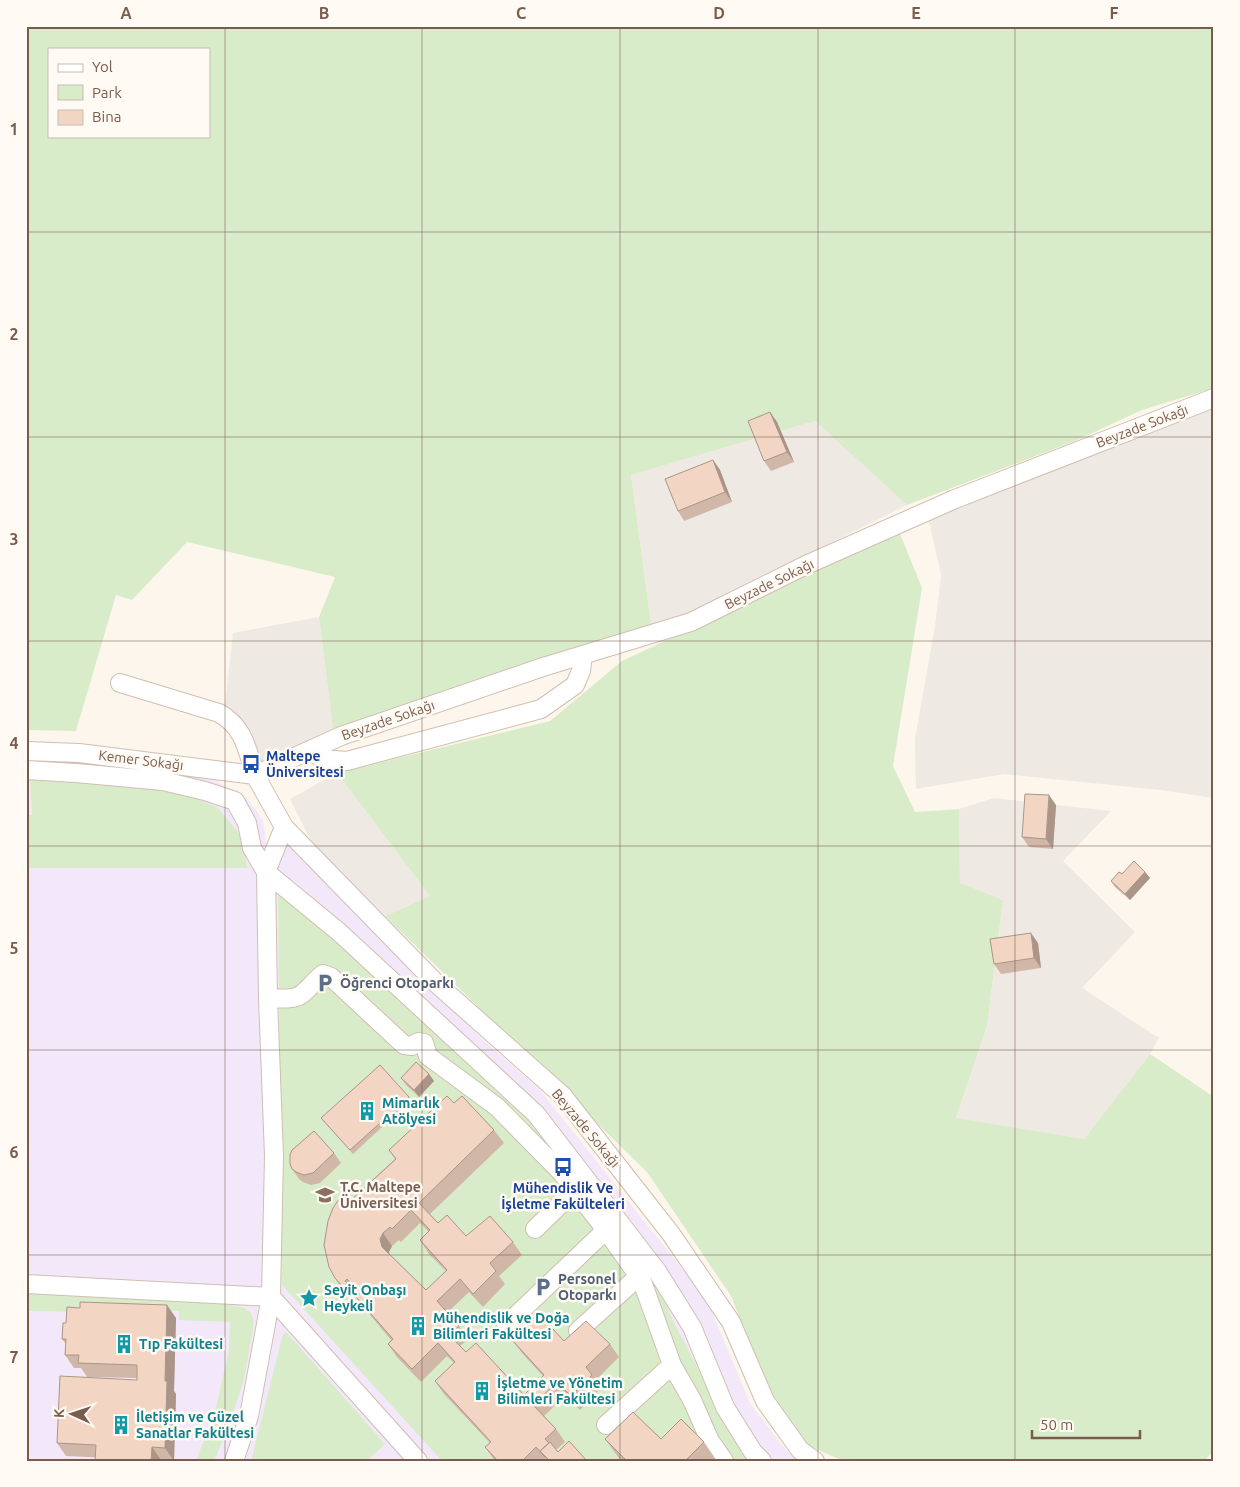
<svg xmlns="http://www.w3.org/2000/svg" width="1240" height="1487" font-family="Ubuntu,sans-serif">
	<rect width="100%" height="100%" fill="#fdf6ec"/>
	<!-- industrial -->
	<path fill="#efe9e4" d="M 1214,403 L 1214,798 L 1160,790 L 1004,774 L 916,789 L 915,739 L 935,626 L 941,575 L 929,521 L 1026,476 Z
		M 815,421 L 907,505 L 652,631 L 631,475 Z
		M 319,617 L 334,736 L 254,772 L 223,723 L 233,633 Z
		M 337,773 L 430,896 L 385,916 L 313,845 L 290,799 Z
		M 994,798 L 1111,811 L 1063,861 L 1135,932 L 1082,988 L 1159,1038 L 1150,1054 L 1084,1139 L 956,1119 L 987,1026 L 1003,900 L 960,884 L 959,809 Z"/>
	<!-- education -->
	<path fill="#f3e8fa" d="M 26,755 L 193,772 L 216,781 L 247,798 L 263,820 L 267,848 L 289,844 L 480,1037 L 540,1090 L 707,1300 L 750,1403 L 783,1446 L 797,1461 L 26,1461 Z"/>
	<!-- green -->
	<path fill="#d8ecc9" fill-rule="evenodd" d="M 26,26 L 1214,26 L 1214,388 L 1142,410 L 1075,441 L 907,505 L 815,421 L 631,475 L 652,631 L 334,736 L 319,617 L 335,577 L 187,542 L 132,600 L 116,595 L 76,731 L 26,730 ZM 49,49 L 209,49 L 209,136 L 49,136 Z
		M 899,531 L 922,588 L 893,766 L 915,812 L 959,809 L 960,883 L 1003,900 L 987,1026 L 956,1118 L 1084,1139 L 1150,1054 L 1214,1097 L 1214,1449 L 1205,1461 L 844,1461 L 809,1446 L 768,1391 L 731,1296 L 647,1172 L 385,916 L 430,896 L 337,773 L 550,721 L 622,661 Z
		M 30,780 L 125,784 L 183,794 L 217,807 L 238,832 L 248,868 L 26,868 L 26,815 L 32,815 Z
		M 283,893 L 298,904 L 547,1134 L 657,1284 L 673,1321 L 711,1393 L 755,1461 L 442,1461 L 282,1285 L 278,897 Z
		M 26,1294 L 144,1297 L 212,1301 L 244,1308 L 250,1312 L 253,1318 L 253,1329 L 244,1380 L 226,1433 L 214,1461 L 196,1461 L 215,1412 L 229,1350 L 230,1322 L 179,1320 L 179,1311 L 85,1308 L 85,1312 L 26,1311 Z
		M 287,1333 L 385,1444 L 367,1461 L 251,1461 L 283,1334 Z"/>
	<g fill="none" stroke-linecap="round" stroke-linejoin="round">
		<!-- minor casing -->
		<g stroke="#d1beb0" stroke-width="20">
			<path id="minor" d="M 311,750 L 322,759 L 347,761 L 541,709 L 575,685 L 581,671 L 583,655
				M 26,751 L 79,753 L 255,775 C 247,749 244,727 219,713 L 120,683
				M 26,770 L 76,773 L 163,781 L 205,791 L 235,801 L 247,823 L 252,848 L 266,872 L 339,932 L 536,1114 L 657,1271 L 692,1327 L 725,1407 L 753,1452 L 762,1461
				M 268,998 C 276,998 287,1000 296,997 C 305,995 314,980 323,974 L 331,977 L 404,1045 L 412,1046 L 418,1042 L 424,1043 L 428,1056 L 497,1107 L 561,1172 L 606,1230 L 642,1281 L 672,1365 L 692,1400 L 710,1441 L 724,1461
				M 535,1229 L 575,1190
				M 26,1284 L 271,1297 L 418,1461
				M 506,1325 L 606,1230
				M 578,1331 L 639,1276
				M 606,1425 L 672,1365
				M 234,1461 L 249,1416 L 271,1297 L 274,1156 L 268,998 L 266,872 L 284,827
				M 815,1461 L 800,1450 L 765,1401 L 731,1322 L 671,1234 L 563,1096 L 437,984 L 284,827 L 255,775 L 341,736 L 543,667 L 691,622 L 806,565 L 955,499 L 1214,398"/>
		</g>
		<!-- minor -->
		<use href="#minor" stroke="#fff" stroke-width="18"/>
	</g>
	<!-- wall -->
	<path fill="#d1b7a8" fill-rule="evenodd" d="M 770,412 L 777,422 L 794,462 L 771,471 L 764,461 Z
		M 713,460 L 720,470 L 732,502 L 684,521 L 678,511 Z
		M 1056,805 L 1053,849 L 1029,847 L 1022,837 Z
		M 1145,872 L 1150,878 L 1130,900 L 1115,887 L 1111,881 L 1122,874 Z
		M 1038,943 L 1041,968 L 1001,974 L 994,964 Z
		M 429,1074 L 434,1081 L 419,1097 L 406,1085 L 401,1078 Z
		M 409,1097 L 411,1100 L 353,1154 L 321,1118 Z
		M 454,1103 L 494,1130 L 504,1143 L 430,1214 L 438,1223 L 466,1236 L 513,1242 L 522,1255 L 499,1276 L 505,1284 L 483,1307 L 469,1292 L 447,1313 L 459,1326 L 469,1339 L 460,1346 L 466,1352 L 524,1395 L 543,1376 L 522,1353 L 512,1340 L 564,1341 L 610,1344 L 619,1357 L 596,1380 L 601,1388 L 580,1410 L 566,1395 L 544,1416 L 556,1429 L 565,1442 L 556,1450 L 558,1452 L 587,1461 L 495,1461 L 485,1447 L 490,1443 L 444,1394 L 435,1381 L 454,1363 L 447,1356 L 421,1382 L 397,1357 L 388,1344 L 391,1340 L 366,1310 L 356,1297 L 359,1295 L 356,1292 L 354,1294 L 356,1297 L 352,1300 L 344,1291 L 335,1278 L 351,1200 L 395,1159 L 389,1150 ZM 420,1223 L 429,1232 L 420,1240 L 429,1254 L 446,1271 L 426,1290 L 389,1254 L 389,1252 L 392,1246 L 399,1240 L 401,1242 Z
		M 334,1153 L 341,1163 L 320,1183 L 311,1185 L 303,1182 L 299,1179 L 292,1169 Z
		M 176,1318 L 174,1391 L 176,1394 L 174,1461 L 66,1456 L 57,1443 L 137,1380 L 137,1378 L 87,1377 L 81,1368 L 74,1368 L 65,1355 L 66,1344 L 62,1339 Z
		M 605,1439 L 661,1439 L 704,1442 L 717,1461 L 621,1461 Z"/>
	<!-- shaded-wall -->
	<path fill="#aa9588" d="M 770,412 L 777,422 L 794,462 L 787,452 Z
		M 713,460 L 720,470 L 732,502 L 725,492 Z
		M 1049,795 L 1056,805 L 1053,849 L 1046,839 Z
		M 1145,872 L 1150,878 L 1130,900 L 1125,894 Z
		M 1031,933 L 1038,943 L 1041,968 L 1034,958 Z
		M 429,1074 L 434,1081 L 419,1097 L 414,1090 Z
		M 383,1233 L 392,1246 L 389,1252 L 391,1260 L 382,1247 L 380,1239 Z
		M 167,1305 L 176,1318 L 174,1391 L 176,1394 L 174,1461 L 165,1448 L 165,1381 Z
		M 152,1447 L 161,1460 L 161,1461 L 151,1461 Z"/>
	<!-- building -->
	<path fill="#f3d5c3" stroke="#aa9588" fill-rule="evenodd" d="M 770,412 L 787,452 L 764,461 L 748,421 Z
		M 713,460 L 725,492 L 678,511 L 665,479 Z
		M 1025,794 L 1049,795 L 1046,839 L 1022,837 Z
		M 1134,861 L 1145,872 L 1125,894 L 1111,881 L 1119,872 L 1122,874 Z
		M 1031,933 L 1034,958 L 994,964 L 990,939 Z
		M 416,1062 L 429,1074 L 414,1090 L 401,1078 Z
		M 380,1065 L 409,1097 L 350,1150 L 321,1118 Z
		M 447,1096 L 454,1103 L 462,1096 L 494,1130 L 419,1203 L 438,1223 L 447,1215 L 466,1236 L 490,1216 L 513,1242 L 490,1263 L 496,1271 L 473,1294 L 460,1279 L 437,1301 L 459,1326 L 449,1335 L 466,1352 L 476,1343 L 524,1395 L 544,1375 L 512,1340 L 538,1313 L 564,1341 L 586,1321 L 610,1344 L 586,1367 L 592,1375 L 571,1396 L 557,1382 L 533,1405 L 556,1429 L 545,1439 L 549,1443 L 540,1451 L 545,1457 L 536,1447 L 522,1461 L 498,1461 L 485,1447 L 491,1442 L 435,1381 L 455,1362 L 438,1343 L 412,1369 L 388,1344 L 393,1339 L 356,1297 L 361,1293 L 347,1279 L 345,1281 L 347,1283 L 343,1287 L 335,1278 L 329,1267 L 324,1245 L 328,1221 L 333,1208 L 337,1202 L 345,1192 L 351,1200 L 396,1159 L 389,1150 ZM 411,1210 L 430,1230 L 420,1240 L 447,1270 L 426,1290 L 382,1247 L 380,1239 L 383,1233 L 390,1227 L 392,1229 Z
		M 314,1131 L 334,1153 L 313,1173 L 304,1175 L 296,1172 L 292,1169 L 290,1164 L 290,1155 L 292,1150 Z
		M 80,1302 L 167,1305 L 165,1381 L 167,1381 L 165,1448 L 152,1447 L 151,1461 L 95,1461 L 96,1445 L 57,1443 L 60,1376 L 137,1380 L 137,1365 L 78,1363 L 79,1355 L 65,1355 L 66,1339 L 62,1339 L 63,1323 L 66,1323 L 67,1307 L 80,1308 Z
		M 633,1412 L 661,1439 L 681,1419 L 704,1442 L 685,1461 L 627,1461 L 605,1439 Z
		M 569,1441 L 587,1461 L 548,1461 L 549,1460 L 540,1451 L 550,1442 L 558,1452 Z"/>
	<!-- grid -->
	<path fill="none" stroke="#7a5c4d" stroke-width="1" stroke-opacity="0.55" d="M 225,26 L 225,1461M 422,26 L 422,1461M 620,26 L 620,1461M 818,26 L 818,1461M 1015,26 L 1015,1461M 26,232 L 1214,232M 26,437 L 1214,437M 26,641 L 1214,641M 26,846 L 1214,846M 26,1050 L 1214,1050M 26,1255 L 1214,1255"/>
	<!-- icons -->
	<defs>
		<g id="bus-bare" transform="scale(1.5)"><path d="M-5-6H5V4H4V6H2V4H-2V6H-4V4H-5ZM-3.5-4V0h7V-4ZM-3.5 1.2v1.5H-2V1.2ZM2 1.2v1.5H3.5V1.2Z" fill="#1a4fb4" stroke="#fffaf3" stroke-width="2.5" paint-order="stroke"/></g>
		<g id="parking-bare" transform="scale(1.5)"><path d="M-3.5-5.5H1a3.5 3.5 0 0 1 0 7H-1V5.5H-3.5ZM-1-3.4V-.6H.8a1.4 1.4 0 0 0 0-2.8Z" fill="#5c6f8a" stroke="#fffaf3" stroke-width="2.5" paint-order="stroke"/></g>
		<g id="building-bare" transform="scale(1.5)"><path d="M-4-6H4V6H1V3H-1V6H-4ZM-2.5-4.3h1.7v1.8h-1.7ZM.8-4.3h1.7v1.8H.8ZM-2.5-1h1.7V.8h-1.7ZM.8-1h1.7V.8H.8Z" fill="#0f9aa8" stroke="#fffaf3" stroke-width="2.5" paint-order="stroke"/></g>
		<g id="university-bare" transform="scale(1.5)"><path d="M0-5L7-2L0 1L-7-2ZM-4 1L0 2.5L4 1V4Q0 6-4 4Z" fill="#8d6e63" stroke="#fffaf3" stroke-width="2.5" paint-order="stroke"/></g>
		<g id="sight-bare" transform="scale(1.5)"><path d="M0-6L1.8-2.2L6-1.7L2.9 1.2L3.7 5.4L0 3.3L-3.7 5.4L-2.9 1.2L-6-1.7L-1.8-2.2Z" fill="#0f9aa8" stroke="#fffaf3" stroke-width="2.5" paint-order="stroke"/></g>
	</defs>
	<g fill-rule="evenodd">
		<use href="#bus-bare" x="251" y="764"/>
		<use href="#parking-bare" x="325" y="983"/>
		<use href="#building-bare" x="367" y="1111"/>
		<use href="#bus-bare" x="563" y="1167"/>
		<use href="#university-bare" x="325" y="1195"/>
		<use href="#parking-bare" x="543" y="1287"/>
		<use href="#sight-bare" x="309" y="1298"/>
		<use href="#building-bare" x="418" y="1326"/>
		<use href="#building-bare" x="124" y="1344"/>
		<use href="#building-bare" x="482" y="1391"/>
		<use href="#building-bare" x="121" y="1425"/>
	</g>
	<g text-anchor="middle" dominant-baseline="central" stroke-width="5" stroke-linejoin="round" paint-order="stroke">
		<!-- street labels -->
		<g font-size="14" fill="#7a5c4d" stroke="#fffaf3">
			<text transform="translate(1142 426) rotate(-21)">Beyzade Sokağı</text>
			<text transform="translate(769 584) rotate(-26)">Beyzade Sokağı</text>
			<text transform="translate(388 720) rotate(-19)">Beyzade Sokağı</text>
			<text transform="translate(141 760) rotate(7)">Kemer Sokağı</text>
			<text transform="translate(586 1128) rotate(50)">Beyzade Sokağı</text>
		</g>
		<!-- transit labels -->
		<g font-size="14" font-weight="bold" fill="#164399" stroke="#fffaf3" text-anchor="start">
			<text x="266" y="756">Maltepe<tspan x="266" dy="16">Üniversitesi</tspan></text>
			<text x="563" y="1188" text-anchor="middle">Mühendislik Ve<tspan x="563" dy="16">İşletme Fakülteleri</tspan></text>
		</g>
		<!-- service labels -->
		<g font-size="14" font-weight="bold" fill="#4e5e75" stroke="#fffaf3" text-anchor="start">
			<text x="340" y="983">Öğrenci Otoparkı</text>
			<text x="558" y="1279">Personel<tspan x="558" dy="16">Otoparkı</tspan></text>
		</g>
		<!-- culture labels -->
		<g font-size="14" font-weight="bold" fill="#0d838f" stroke="#fffaf3" text-anchor="start">
			<text x="382" y="1103">Mimarlık<tspan x="382" dy="16">Atölyesi</tspan></text>
			<text x="324" y="1290">Seyit Onbaşı<tspan x="324" dy="16">Heykeli</tspan></text>
			<text x="433" y="1318">Mühendislik ve Doğa<tspan x="433" dy="16">Bilimleri Fakültesi</tspan></text>
			<text x="139" y="1344">Tıp Fakültesi</text>
			<text x="497" y="1383">İşletme ve Yönetim<tspan x="497" dy="16">Bilimleri Fakültesi</tspan></text>
			<text x="136" y="1417">İletişim ve Güzel<tspan x="136" dy="16">Sanatlar Fakültesi</tspan></text>
		</g>
		<!-- education labels -->
		<g font-size="14" font-weight="bold" fill="#785e54" stroke="#fffaf3" text-anchor="start">
			<text x="340" y="1187">T.C. Maltepe<tspan x="340" dy="16">Üniversitesi</tspan></text>
		</g>
	</g>
	<!-- border -->
	<rect width="1240" height="1487" fill="none" stroke="#fffaf3" stroke-width="55"/>
	<!-- legend -->
	<rect x="48" y="48" width="162" height="90" fill="#fffaf3" stroke="#cabbb1"/>
	<rect x="58" y="64" width="25" height="8" fill="#ffffff" stroke="#cabbb1"/>
	<text x="92" y="72" font-size="15" fill="#7a5c4d">Yol</text>
	<rect x="58" y="85" width="25" height="15" fill="#d8ecc9" stroke="#cabbb1"/>
	<text x="92" y="98" font-size="15" fill="#7a5c4d">Park</text>
	<rect x="58" y="110" width="25" height="15" fill="#f3d5c3" stroke="#cabbb1"/>
	<text x="92" y="122" font-size="15" fill="#7a5c4d">Bina</text>
	<!-- north arrow -->
	<g transform="translate(72 1414) rotate(273)" stroke="#fffaf3" stroke-width="4" paint-order="stroke">
	<path d="M0-4L9 19L0 12L-9 19Z" fill="#7a5c4d"/>
	<text y="-8" font-size="14" font-weight="bold" text-anchor="middle" fill="#7a5c4d">K</text>
	</g>
	<!-- scale -->
	<path d="M1032 1430v8h108v-8" fill="none" stroke="#7a5c4d" stroke-width="2.5"/>
	<text x="1040" y="1430" font-size="15" fill="#7a5c4d" stroke="#fffaf3" stroke-width="4" paint-order="stroke">50 m</text>
	<rect x="28" y="28" width="1184" height="1432" fill="none" stroke="#7a5c4d" stroke-width="2"/>
	<g font-size="16" text-anchor="middle" font-weight="bold" fill="#7a5c4d">
		<text x="126" y="19">A</text>
		<text x="324" y="19">B</text>
		<text x="521" y="19">C</text>
		<text x="719" y="19">D</text>
		<text x="916" y="19">E</text>
		<text x="1114" y="19">F</text>
		<text x="14" y="135">1</text>
		<text x="14" y="340">2</text>
		<text x="14" y="545">3</text>
		<text x="14" y="749">4</text>
		<text x="14" y="954">5</text>
		<text x="14" y="1158">6</text>
		<text x="14" y="1363">7</text>
	</g>
</svg>
